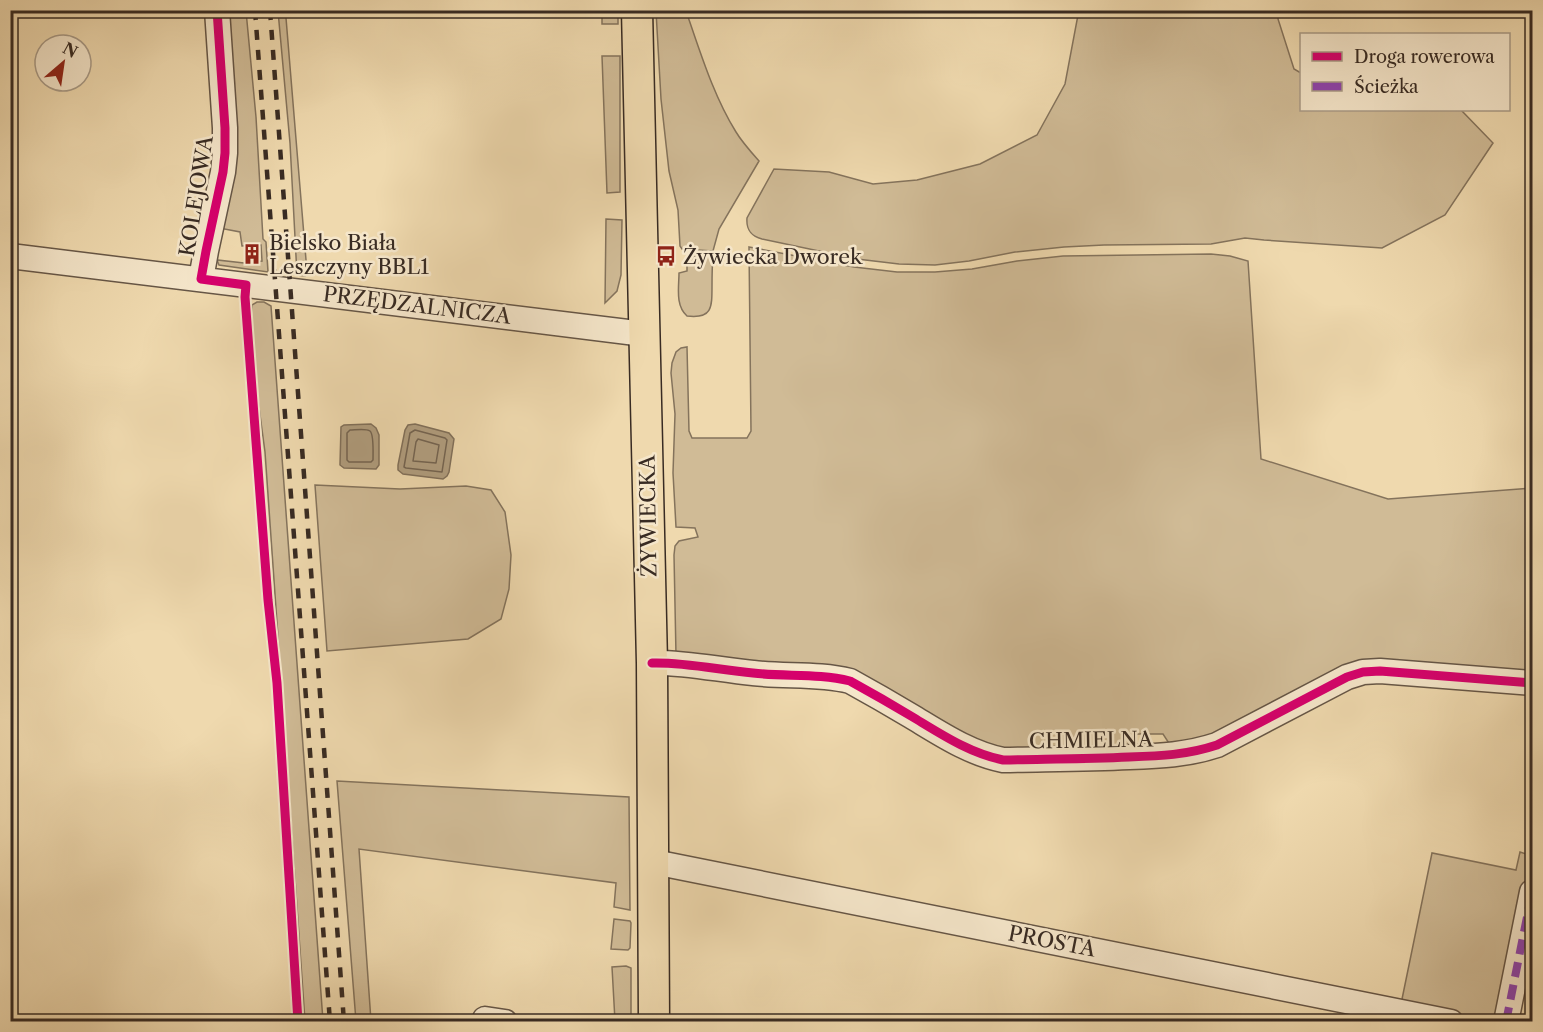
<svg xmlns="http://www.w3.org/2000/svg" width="1543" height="1032" font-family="'Libre Caslon Text',serif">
	<rect width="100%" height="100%" fill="#efd9ae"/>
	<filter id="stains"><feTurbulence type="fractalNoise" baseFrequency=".00333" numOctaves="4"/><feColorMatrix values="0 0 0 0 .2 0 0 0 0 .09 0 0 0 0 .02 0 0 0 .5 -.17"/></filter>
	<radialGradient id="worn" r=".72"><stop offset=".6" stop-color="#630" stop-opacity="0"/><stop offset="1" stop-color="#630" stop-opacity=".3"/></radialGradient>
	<!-- green -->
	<path fill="#d0bb96" stroke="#84735c" stroke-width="1.5" d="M 223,11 L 246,11 L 256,117 L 263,239 L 266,242 L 268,272 L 219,265 L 217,260 L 244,263 L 262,261 L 261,245 L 242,246 L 240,232 L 219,228 Z
		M 278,11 L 287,11 L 286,18 L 307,272 L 305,276 L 297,275 L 290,143 Z
		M 602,11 L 618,11 L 618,24 L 602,24 Z
		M 656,11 L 686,11 C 700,51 713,95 736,132 C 742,142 751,152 759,161 L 719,229 L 713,251 L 682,249 L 680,246 L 678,210 L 669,171 L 661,99 Z
		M 1077,11 L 1279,11 L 1278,19 L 1294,69 L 1301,73 L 1302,110 L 1461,110 L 1493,143 L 1445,215 L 1382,248 L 1264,240 L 1245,238 L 1211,244 L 1104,245 L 1064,247 L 1015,252 L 969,261 L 935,265 L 899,264 L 857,259 L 762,239 C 751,236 746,230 747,218 L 774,169 L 829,172 L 873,184 L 917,180 L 980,164 L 1037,135 L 1065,84 L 1078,15 Z
		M 602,56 L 620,56 L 620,192 L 607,193 Z
		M 606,219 L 622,220 L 621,275 L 617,291 L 605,303 Z
		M 749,247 L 854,267 L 897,272 L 935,272 L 972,269 L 1017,261 L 1063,256 L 1211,254 L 1230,256 L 1248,261 L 1261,459 L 1388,499 L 1532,488 L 1532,677 L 1379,667 L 1215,742 L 1174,751 L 1163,734 L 1137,734 L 1125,753 L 1005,755 L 867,686 L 676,655 L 674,555 L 675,546 L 679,541 L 698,537 L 695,528 L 676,527 L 673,473 L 675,414 L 671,373 L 672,363 L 676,352 L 681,348 L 687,347 L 689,431 L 692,438 L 747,438 L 751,431 Z
		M 687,256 L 713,257 C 712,267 712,277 712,286 C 712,308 712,319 687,316 C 675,305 679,287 679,273 L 687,271 Z
		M 257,302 L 264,302 L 271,306 L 323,1021 L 305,1021 L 265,452 L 256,385 L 251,316 L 252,305 Z
		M 315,485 L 400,489 L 466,486 L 491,490 L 505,512 L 511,555 L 509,589 L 501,619 L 468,639 L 327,651 Z
		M 337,781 L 629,797 L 630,910 L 614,907 L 616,883 L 359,849 L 371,1021 L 356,1021 Z
		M 1520,852 L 1529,855 L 1532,861 L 1502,1007 L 1494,1020 L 1483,1021 L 1401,1004 L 1432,853 L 1516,870 Z
		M 614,919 L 630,921 L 631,923 L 630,948 L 628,950 L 611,949 Z
		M 626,966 L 631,968 L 631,1021 L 615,1021 L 612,967 Z"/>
	<!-- water -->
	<path fill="#b19e7f" stroke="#81705a" stroke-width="1.5" d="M 371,424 L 376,428 L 379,435 L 379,465 L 376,469 L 344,468 L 340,465 L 341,427 L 344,425 Z
		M 415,424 L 449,433 L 454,439 L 449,472 L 447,476 L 443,479 L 403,474 L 398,470 L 398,465 L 405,430 L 408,425 Z"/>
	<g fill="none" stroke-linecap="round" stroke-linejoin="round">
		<!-- shore -->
		<path stroke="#746451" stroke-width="1.5" d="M 350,430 C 355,430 366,428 370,431 C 374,434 373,454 373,460 L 371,462 L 349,462 L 347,460 L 347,433 Z
			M 415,430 L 445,438 L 447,440 L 442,472 L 406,468 L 404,467 L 410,433 Z
			M 418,439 L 439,445 L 436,463 L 413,461 L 416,442 Z"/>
		<!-- minor casing -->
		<g stroke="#665646" stroke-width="27">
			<path id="minor" d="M 10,256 L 644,334
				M 201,279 L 206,251 L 223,172 L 225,153 L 225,128 L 217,10
				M 652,663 C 686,662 719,670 753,673 C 785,677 818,673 850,681 C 870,692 891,704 911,716 C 941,734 969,753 1003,760 C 1045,759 1087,759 1129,757 C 1160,756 1187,755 1217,745 L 1347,677 L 1363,672 L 1380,671 L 1532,683
				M 654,862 L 1451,1022
				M 485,1019 L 505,1022
				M 1506,1022 L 1532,892"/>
		</g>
		<!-- major casing -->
		<g stroke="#382b23" stroke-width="33">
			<path id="major" d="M 637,10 L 652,663 L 654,1022"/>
		</g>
		<!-- minor -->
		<use href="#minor" stroke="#f5e6ca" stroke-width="24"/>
		<!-- major -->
		<use href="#major" stroke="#efd9ae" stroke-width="30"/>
		<!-- rail -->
		<path stroke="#382b23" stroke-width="4.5" stroke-dasharray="10 10" stroke-linecap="butt" d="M 255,10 L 330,1022
			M 270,10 L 344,1022"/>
		<!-- quiet -->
		<path stroke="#8e44ad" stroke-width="8" stroke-dasharray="15 8" stroke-linecap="butt" d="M 1506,1022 L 1532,892"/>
		<!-- cycleway casing -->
		<g stroke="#f5e6ca" stroke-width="13">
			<path id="cycleway" d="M 217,10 L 225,128 L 225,153 L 223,172 L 206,251 L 201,279 L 246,285 L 245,297 L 268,600 L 277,683 L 298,1022
				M 652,663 C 686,662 719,670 753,673 C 785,677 818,673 850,681 C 870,692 891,704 911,716 C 941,734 969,753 1003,760 C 1045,759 1087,759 1129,757 C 1160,756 1187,755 1217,745 L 1347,677 L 1363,672 L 1380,671 L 1532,683"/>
		</g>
		<!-- cycleway -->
		<use href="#cycleway" stroke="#d6006c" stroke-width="9"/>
	</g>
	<!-- icons -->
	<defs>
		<g id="building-bare" transform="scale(1.62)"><path d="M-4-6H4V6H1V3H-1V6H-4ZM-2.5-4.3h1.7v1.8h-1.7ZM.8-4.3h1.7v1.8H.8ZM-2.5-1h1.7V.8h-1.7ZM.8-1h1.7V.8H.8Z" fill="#8f2418" stroke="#f5e6ca" stroke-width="2.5" paint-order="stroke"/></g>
		<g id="bus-bare" transform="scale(1.62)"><path d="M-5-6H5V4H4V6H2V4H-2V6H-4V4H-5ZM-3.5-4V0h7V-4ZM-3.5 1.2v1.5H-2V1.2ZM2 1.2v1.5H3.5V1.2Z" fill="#8f2418" stroke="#f5e6ca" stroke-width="2.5" paint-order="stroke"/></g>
	</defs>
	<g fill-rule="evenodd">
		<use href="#building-bare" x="252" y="254"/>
		<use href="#bus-bare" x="666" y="256"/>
	</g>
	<g text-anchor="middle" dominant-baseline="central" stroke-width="5" stroke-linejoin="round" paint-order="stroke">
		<!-- street labels -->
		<g font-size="21" fill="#382b23" stroke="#f5e6ca">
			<text transform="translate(196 196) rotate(-81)">KOLEJOWA</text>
			<text transform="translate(417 305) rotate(7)">PRZĘDZALNICZA</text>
			<text transform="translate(648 516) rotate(-91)">ŻYWIECKA</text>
			<text transform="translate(1091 740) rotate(-1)">CHMIELNA</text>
			<text transform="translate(1052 941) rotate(11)">PROSTA</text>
		</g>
		<!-- poi labels -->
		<g font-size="21" fill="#382b23" stroke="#f5e6ca" text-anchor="start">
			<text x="269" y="242">Bielsko Biała<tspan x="269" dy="24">Leszczyny BBL1</tspan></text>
			<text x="683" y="256">Żywiecka Dworek</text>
		</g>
	</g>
	<!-- margin -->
	<rect width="1543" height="1032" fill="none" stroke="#efd9ae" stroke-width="36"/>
	<rect x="12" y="12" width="1519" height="1008" fill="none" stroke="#382b23" stroke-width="3"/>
	<rect x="18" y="18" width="1507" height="996" fill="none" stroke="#382b23" stroke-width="1.5"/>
	<!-- legend -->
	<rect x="1300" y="33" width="210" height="78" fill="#f5e6ca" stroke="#a99b87" stroke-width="1.5"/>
	<rect x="1312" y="52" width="30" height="9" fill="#d6006c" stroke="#a99b87" stroke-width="1.5"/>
	<text x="1354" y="63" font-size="18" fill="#382b23">Droga rowerowa</text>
	<rect x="1312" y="82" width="30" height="9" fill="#8e44ad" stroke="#a99b87" stroke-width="1.5"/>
	<text x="1354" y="93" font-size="18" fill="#382b23">Ścieżka</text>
	<!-- north arrow -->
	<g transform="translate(63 63) rotate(29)"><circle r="28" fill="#f5e6ca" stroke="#a99b87" stroke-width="1.5"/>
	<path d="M0-4.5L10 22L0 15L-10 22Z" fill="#8f2418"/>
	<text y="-9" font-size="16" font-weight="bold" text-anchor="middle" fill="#382b23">N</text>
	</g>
	<rect width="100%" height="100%" filter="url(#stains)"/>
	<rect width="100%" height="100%" fill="url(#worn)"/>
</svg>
